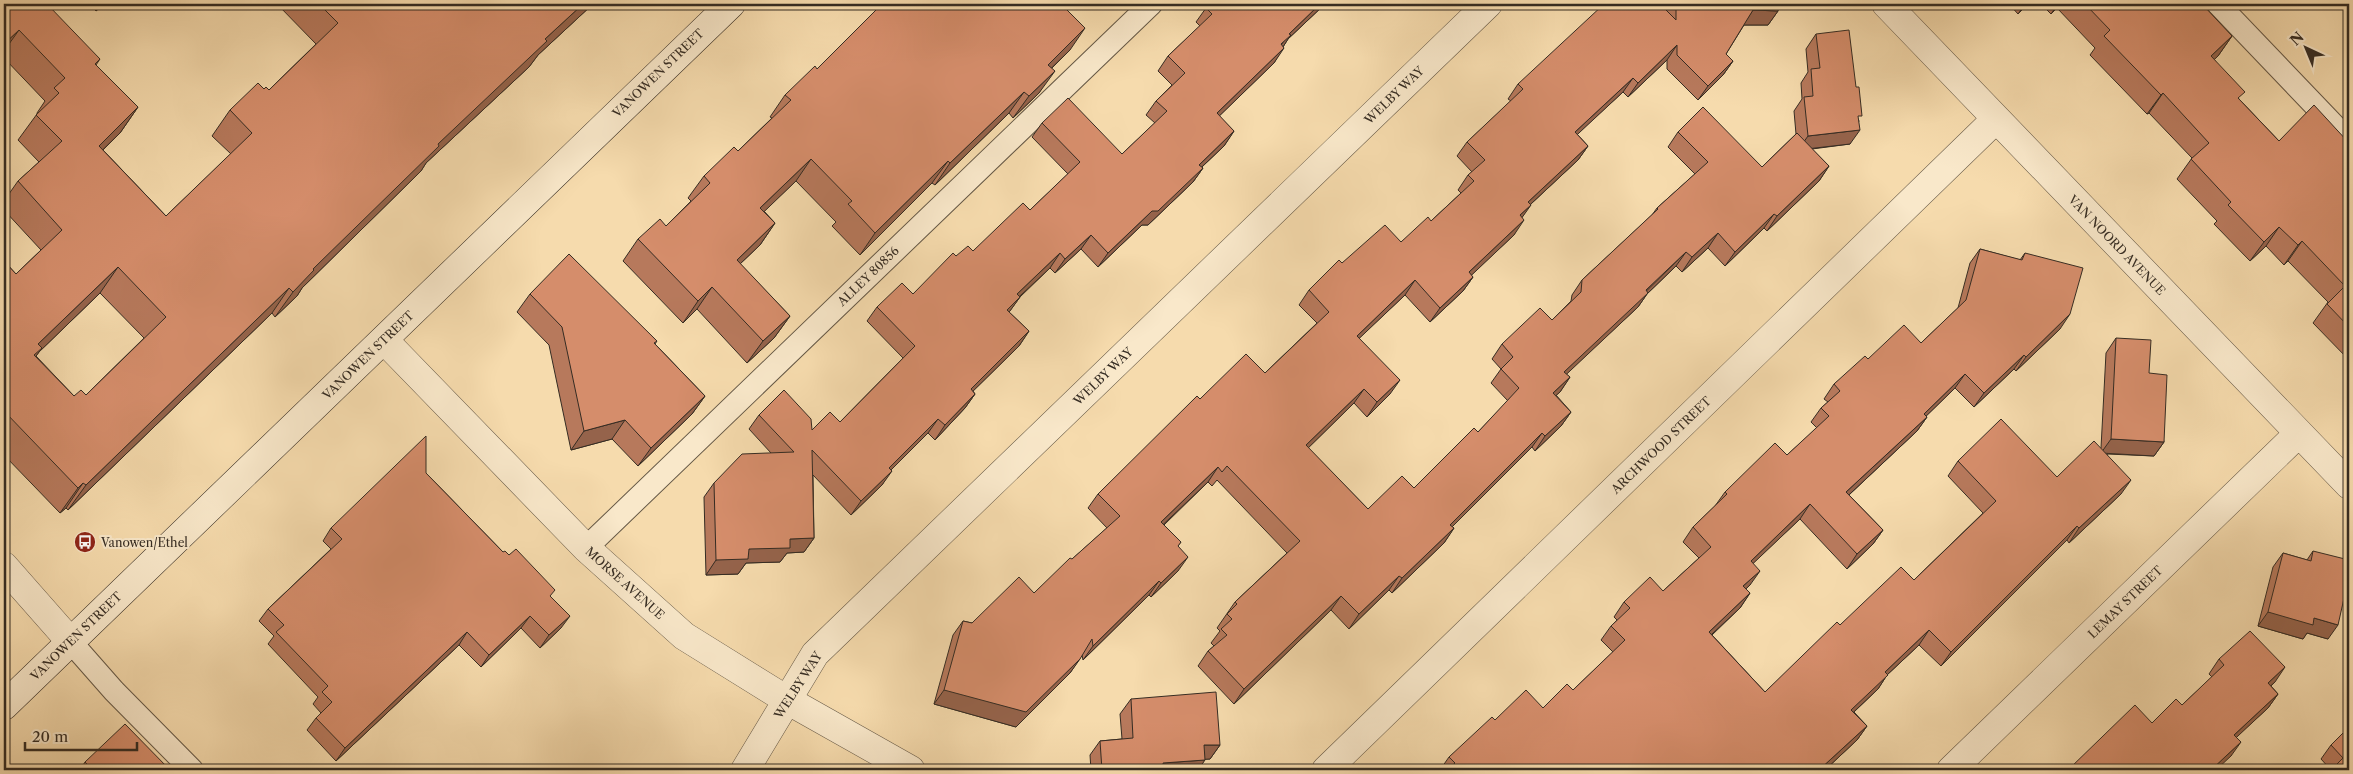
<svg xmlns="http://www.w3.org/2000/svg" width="2353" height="774" font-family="'Libre Caslon Text',serif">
	<rect width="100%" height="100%" fill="#f6dbad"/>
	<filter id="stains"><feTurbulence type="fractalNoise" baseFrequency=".004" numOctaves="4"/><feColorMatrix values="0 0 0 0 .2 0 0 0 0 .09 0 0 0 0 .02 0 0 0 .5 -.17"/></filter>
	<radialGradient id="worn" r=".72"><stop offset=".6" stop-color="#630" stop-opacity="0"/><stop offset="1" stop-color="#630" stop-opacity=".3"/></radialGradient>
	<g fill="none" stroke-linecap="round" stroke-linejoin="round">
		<!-- service casing -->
		<g stroke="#655846" stroke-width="24">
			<path id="service" d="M 2218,4 L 2349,141
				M 586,548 L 1151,4
				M 70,641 L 114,691 L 192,770"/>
		</g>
		<!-- minor casing -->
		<g stroke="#655846" stroke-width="29">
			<path id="minor" d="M 1886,4 L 2349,485
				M 745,770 L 815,654 L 1488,4
				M 1326,770 L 1996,119
				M 1951,770 L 2299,433"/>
		</g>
		<!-- tertiary casing -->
		<g stroke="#655846" stroke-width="29">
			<path id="tertiary" d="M 384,340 L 586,548 L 684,636 L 787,700 L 911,770
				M 4,566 L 70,641"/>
		</g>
		<!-- secondary casing -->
		<g stroke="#352c23" stroke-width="29">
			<path id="secondary" d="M 4,706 L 731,4"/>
		</g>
		<!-- service -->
		<use href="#service" stroke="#f9e8ca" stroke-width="22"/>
		<!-- minor -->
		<use href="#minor" stroke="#f9e8ca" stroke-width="28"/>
		<!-- tertiary -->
		<use href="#tertiary" stroke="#f9e8ca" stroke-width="28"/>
		<!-- secondary -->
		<use href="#secondary" stroke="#f9e8ca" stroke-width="28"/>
	</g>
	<!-- wall -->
	<path fill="#b7795c" stroke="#352c23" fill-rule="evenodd" d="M 4,4 L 100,59 L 96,65 L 138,107 L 120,133 L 103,150 L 166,216 L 231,154 L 212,136 L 230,110 L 264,89 L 269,90 L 316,44 L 277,4 L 593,4 L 538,55 L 529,67 L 426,163 L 421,171 L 302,288 L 297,296 L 275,317 L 272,313 L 68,510 L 66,508 L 60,513 L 4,455 L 4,261 L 16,274 L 41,250 L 4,210 L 4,201 L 18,181 L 39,162 L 18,140 L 37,114 L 37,113 L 45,101 L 4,58 ZM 100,293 L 144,338 L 86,395 L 74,396 L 36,356 L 39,352 Z
		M 89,4 L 104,4 L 96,11 Z
		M 1210,4 L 1325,4 L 1288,39 L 1283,47 L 1274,63 L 1219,116 L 1234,131 L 1224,146 L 1202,167 L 1203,168 L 1193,182 L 1148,225 L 1142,225 L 1098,267 L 1081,249 L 1055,273 L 1050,268 L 1020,297 L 1009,312 L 1029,331 L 1019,346 L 973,391 L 975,394 L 965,408 L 935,440 L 928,433 L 891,470 L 882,485 L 851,515 L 813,475 L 814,538 L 804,552 L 787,553 L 780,562 L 746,563 L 738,574 L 706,575 L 704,497 L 714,483 L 771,453 L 749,429 L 759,415 L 812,430 L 840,422 L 903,358 L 867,321 L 877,307 L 913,294 L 956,256 L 973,251 L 1030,210 L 1068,174 L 1032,137 L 1042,123 L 1122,154 L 1155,123 L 1146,115 L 1156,101 L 1172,85 L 1158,71 L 1168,56 L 1200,26 L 1196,22 L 1206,8 Z
		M 1665,4 L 1778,4 L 1778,11 L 1768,25 L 1744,25 L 1726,54 L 1733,61 L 1723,75 L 1698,100 L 1667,69 L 1667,60 L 1628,97 L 1623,92 L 1577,134 L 1588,146 L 1578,160 L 1531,204 L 1522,217 L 1514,235 L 1471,275 L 1473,277 L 1463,291 L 1430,322 L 1405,295 L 1359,338 L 1390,394 L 1367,417 L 1354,403 L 1308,448 L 1368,509 L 1414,488 L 1478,432 L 1508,401 L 1491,383 L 1501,369 L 1492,359 L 1502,344 L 1552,320 L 1571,301 L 1572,295 L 1582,280 L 1652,215 L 1657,208 L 1695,174 L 1668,147 L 1678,132 L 1762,167 L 1796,134 L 1794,111 L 1802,99 L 1801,83 L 1808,72 L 1806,49 L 1816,34 L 1859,121 L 1850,144 L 1812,149 L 1829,166 L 1819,181 L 1767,231 L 1764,228 L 1725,266 L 1708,248 L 1682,272 L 1676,266 L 1647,294 L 1638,307 L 1566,374 L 1570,377 L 1560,392 L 1556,395 L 1571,412 L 1561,426 L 1535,451 L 1532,447 L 1452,527 L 1454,528 L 1444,543 L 1392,593 L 1389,590 L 1349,629 L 1331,610 L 1234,704 L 1198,666 L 1208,651 L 1214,646 L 1211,643 L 1220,631 L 1217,628 L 1235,602 L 1287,553 L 1217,480 L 1212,486 L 1208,482 L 1164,525 L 1181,542 L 1178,546 L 1178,571 L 1151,597 L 1149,595 L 1083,660 L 1082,655 L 1070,673 L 1016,727 L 934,704 L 953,635 L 963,621 L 972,623 L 1034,593 L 1107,528 L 1088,508 L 1098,494 L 1200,399 L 1265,373 L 1317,323 L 1299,305 L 1309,290 L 1342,263 L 1401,242 L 1431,221 L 1461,193 L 1458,190 L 1468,175 L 1472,172 L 1457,156 L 1467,142 L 1511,101 L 1508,99 L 1518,84 L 1665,9 Z
		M 2009,4 L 2028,4 L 2018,14 Z
		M 2041,4 L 2175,4 L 2177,6 L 2232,36 L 2218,56 L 2214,59 L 2239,99 L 2279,141 L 2349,143 L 2349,360 L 2313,323 L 2328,302 L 2288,261 L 2284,265 L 2266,246 L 2250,261 L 2214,224 L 2217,221 L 2177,179 L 2192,158 L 2149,113 L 2147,114 L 2090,55 L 2095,48 L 2057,8 L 2051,14 Z
		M 894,9 L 1070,50 L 1052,68 L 1039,93 L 1013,118 L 1009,113 L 935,185 L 932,183 L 860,255 L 832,226 L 836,222 L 796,181 L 764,211 L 775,223 L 760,245 L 740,264 L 790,316 L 774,338 L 747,363 L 697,309 L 683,323 L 623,261 L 638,239 L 666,226 L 691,201 L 688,198 L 704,176 L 738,151 L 772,118 L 770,117 L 785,95 L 817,69 Z
		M 1980,249 L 2020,260 L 2025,253 L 2060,329 L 2016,371 L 2014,369 L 1974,407 L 1955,388 L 1926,416 L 1927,417 L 1917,431 L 1849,495 L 1883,530 L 1873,544 L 1847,569 L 1800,519 L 1753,563 L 1750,585 L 1746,589 L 1750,593 L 1740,608 L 1712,635 L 1765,692 L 1840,625 L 1914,580 L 1983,513 L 1948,476 L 1958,461 L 2057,477 L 2101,448 L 2106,353 L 2116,338 L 2149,373 L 2164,442 L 2154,456 L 2107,454 L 2121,494 L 2069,543 L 2067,540 L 1941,666 L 1919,645 L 1887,675 L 1878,689 L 1854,712 L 1867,726 L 1857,740 L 1825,770 L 1440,770 L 1449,757 L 1495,720 L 1543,708 L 1573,690 L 1613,652 L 1601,640 L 1611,626 L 1617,620 L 1614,617 L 1624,602 L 1663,591 L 1699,558 L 1683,542 L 1693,527 L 1715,506 L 1725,492 L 1787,455 L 1817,428 L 1811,422 L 1821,408 L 1828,402 L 1824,399 L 1834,384 L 1868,359 L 1921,343 L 1958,308 L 1970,263 Z
		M 530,294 L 657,341 L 655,344 L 705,396 L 692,414 L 638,466 L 612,439 L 571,450 L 549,345 L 517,312 Z
		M 426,473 L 503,552 L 551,597 L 561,628 L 540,648 L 521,628 L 481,667 L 459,645 L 336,761 L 307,730 L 316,718 L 321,713 L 313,704 L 318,697 L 268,644 L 274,636 L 259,621 L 268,609 L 331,549 L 323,541 L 331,528 Z
		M 2313,551 L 2328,639 L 2307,633 L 2303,639 L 2258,626 L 2273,567 L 2283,553 L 2307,560 Z
		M 2219,659 L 2275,682 L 2271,686 L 2278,694 L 2268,708 L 2236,737 L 2231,756 L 2152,723 L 2182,705 L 2212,677 L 2209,674 Z
		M 1131,699 L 1220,745 L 1210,759 L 1205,759 L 1198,770 L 1091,770 L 1090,755 L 1100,741 L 1122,739 L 1120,714 Z
		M 2349,727 L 2349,770 L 2331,770 L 2321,759 L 2331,745 Z
		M 85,762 L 170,770 L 80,770 Z"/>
	<!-- shaded-wall -->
	<path fill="#95634b" stroke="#352c23" d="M 102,4 L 104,4 L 96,11 Z
		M 583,4 L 593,4 L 538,55 L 529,67 L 426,163 L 421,171 L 302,288 L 297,296 L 275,317 L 293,292 L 313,269 L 438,144 L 545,39 Z
		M 1320,4 L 1325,4 L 1288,39 L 1281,50 L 1271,59 L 1289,34 Z
		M 2025,4 L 2028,4 L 2018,14 Z
		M 2058,4 L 2060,4 L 2057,8 L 2051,14 Z
		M 1753,10 L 1778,11 L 1768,25 L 1743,25 Z
		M 1085,28 L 1070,50 L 1033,86 L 1048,65 Z
		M 19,30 L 4,51 L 4,44 Z
		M 2232,36 L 2218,56 L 2198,75 L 2211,56 Z
		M 1677,45 L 1667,60 L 1628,97 L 1638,83 Z
		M 1284,48 L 1274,63 L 1207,128 L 1217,113 Z
		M 1733,61 L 1723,75 L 1698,100 L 1708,86 Z
		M 1055,71 L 1039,93 L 1013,118 L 1029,96 Z
		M 1633,78 L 1623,92 L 1565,146 L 1575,132 Z
		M 1024,92 L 1009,113 L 935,185 L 950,163 Z
		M 2163,93 L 2149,113 L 2147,114 L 2161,95 Z
		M 138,107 L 120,133 L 81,171 L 99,146 Z
		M 1860,130 L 1850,144 L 1798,150 L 1808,136 Z
		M 1234,131 L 1224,146 L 1189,179 L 1199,165 Z
		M 1588,146 L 1578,160 L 1518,216 L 1528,202 Z
		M 811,159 L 796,181 L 745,230 L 760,208 Z
		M 948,161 L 932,183 L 860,255 L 875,233 Z
		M 1829,166 L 1819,181 L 1767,231 L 1777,216 Z
		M 1203,168 L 1193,182 L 1148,225 L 1142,225 L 1098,267 L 1108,253 L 1152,211 Z
		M 1531,205 L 1521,219 L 1520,215 Z
		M 1774,214 L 1764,228 L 1725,266 L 1735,252 Z
		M 1524,220 L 1514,235 L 1459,287 L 1469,272 Z
		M 775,223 L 760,245 L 721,282 L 737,260 Z
		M 2279,227 L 2266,246 L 2250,261 L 2264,242 Z
		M 1718,233 L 1708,248 L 1682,272 L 1692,257 Z
		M 1091,235 L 1081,249 L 1055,273 L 1065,259 Z
		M 2302,241 L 2288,261 L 2284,265 L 2298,245 Z
		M 1686,252 L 1676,266 L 1647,294 L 1638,307 L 1554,386 L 1564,372 Z
		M 1060,253 L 1050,268 L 1007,308 L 1017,294 Z
		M 118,267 L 100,293 L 39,352 L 24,373 L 38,344 Z
		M 1473,277 L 1463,291 L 1430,322 L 1440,308 Z
		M 1415,280 L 1405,295 L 1347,350 L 1357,336 Z
		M 712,287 L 697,309 L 683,323 L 698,301 Z
		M 289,288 L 272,313 L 68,510 L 86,485 Z
		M 1020,297 L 1010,311 L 997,324 L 1007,310 Z
		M 2070,314 L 2060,329 L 2016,371 L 2026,357 Z
		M 790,316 L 774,338 L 747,363 L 763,341 Z
		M 1029,331 L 1019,346 L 961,403 L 971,389 Z
		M 2024,355 L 2014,369 L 1974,407 L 1984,393 Z
		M 1965,374 L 1955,388 L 1914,428 L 1924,414 Z
		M 1570,377 L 1560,392 L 1543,407 L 1553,393 Z
		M 1400,380 L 1390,394 L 1367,417 L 1377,402 Z
		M 1364,389 L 1354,403 L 1296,460 L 1306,445 Z
		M 975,394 L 965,408 L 935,440 L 945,425 Z
		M 705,396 L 692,414 L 638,466 L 651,448 Z
		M 1571,412 L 1561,426 L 1535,451 L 1545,436 Z
		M 1927,417 L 1917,431 L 1836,507 L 1846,492 Z
		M 938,419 L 928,433 L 879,482 L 889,468 Z
		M 625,420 L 612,439 L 571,450 L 584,431 Z
		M 1542,433 L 1532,447 L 1440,539 L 1450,525 Z
		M 2111,439 L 2164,442 L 2154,456 L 2101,453 Z
		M 1218,467 L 1208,482 L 1151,536 L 1161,522 Z
		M 892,471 L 882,485 L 851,515 L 861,501 Z
		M 2131,480 L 2121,494 L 2069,543 L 2079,528 Z
		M 83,483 L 66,508 L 60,513 L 78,488 Z
		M 1810,504 L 1800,519 L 1741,575 L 1751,561 Z
		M 2077,526 L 2067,540 L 1941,666 L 1951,652 Z
		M 1454,528 L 1444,543 L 1392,593 L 1402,578 Z
		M 1883,530 L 1873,544 L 1847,569 L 1857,554 Z
		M 814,538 L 804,552 L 787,553 L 780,562 L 746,563 L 738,574 L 706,575 L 716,560 L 749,549 L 790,539 Z
		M 1188,557 L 1178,571 L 1151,597 L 1161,583 Z
		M 1760,571 L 1750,585 L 1733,601 L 1743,586 Z
		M 1399,576 L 1389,590 L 1349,629 L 1359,614 Z
		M 1159,581 L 1149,595 L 1083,660 L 1093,646 Z
		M 1750,593 L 1740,608 L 1699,646 L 1709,632 Z
		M 1341,596 L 1331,610 L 1234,704 L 1244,689 Z
		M 2268,612 L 2314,618 L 2338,625 L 2328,639 L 2307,633 L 2303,639 L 2258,626 Z
		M 530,616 L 521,628 L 481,667 L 489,655 Z
		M 570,616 L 561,628 L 540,648 L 549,635 Z
		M 1929,630 L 1919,645 L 1887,675 L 1878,689 L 1841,724 L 1851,710 L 1885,672 Z
		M 467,632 L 459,645 L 336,761 L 345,748 Z
		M 1080,659 L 1070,673 L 1016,727 L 934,704 L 944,690 Z
		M 2285,667 L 2275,682 L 2258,697 L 2268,683 Z
		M 2278,694 L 2268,708 L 2224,749 L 2234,735 Z
		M 1867,726 L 1857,740 L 1825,770 L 1819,770 Z
		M 2241,742 L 2231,756 L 2216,770 L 2211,770 Z
		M 1204,745 L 1220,745 L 1210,759 L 1194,760 Z
		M 1205,760 L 1198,770 L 1159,770 L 1163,763 Z"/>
	<!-- building -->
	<path fill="#d58d6b" stroke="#352c23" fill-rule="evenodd" d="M 4,4 L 47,4 L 100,59 L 95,64 L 138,107 L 99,146 L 166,216 L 252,133 L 230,110 L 258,83 L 264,89 L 266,87 L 269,90 L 338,23 L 319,4 L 583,4 L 545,39 L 547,41 L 438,144 L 439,146 L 313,269 L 314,270 L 293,292 L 289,288 L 86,485 L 83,483 L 78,488 L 4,411 L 4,261 L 16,274 L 62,230 L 18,181 L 62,141 L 36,115 L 59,93 L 54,88 L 65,78 L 19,30 L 4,44 ZM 118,267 L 166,317 L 86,395 L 81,390 L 74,396 L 34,355 L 42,348 L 38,344 Z
		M 882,4 L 890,4 L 894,9 L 899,4 L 1061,4 L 1085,28 L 1048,65 L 1055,71 L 1029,96 L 1024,92 L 950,163 L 948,161 L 875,233 L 848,204 L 852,201 L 811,159 L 760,208 L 775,223 L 737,260 L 790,316 L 763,341 L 712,287 L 698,301 L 638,239 L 660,219 L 666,226 L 710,183 L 704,176 L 734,147 L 738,151 L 791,100 L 785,95 L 815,66 L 817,69 Z
		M 1210,4 L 1320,4 L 1289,34 L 1291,35 L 1281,44 L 1284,48 L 1217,113 L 1234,131 L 1199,165 L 1203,168 L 1158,211 L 1152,211 L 1108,253 L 1091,235 L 1065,259 L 1060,253 L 1017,294 L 1020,297 L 1007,310 L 1029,331 L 971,389 L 975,394 L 945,425 L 938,419 L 889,468 L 892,471 L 861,501 L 812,450 L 814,538 L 790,539 L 790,548 L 749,549 L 748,559 L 716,560 L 714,483 L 742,454 L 794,452 L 759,415 L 784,390 L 811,419 L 812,430 L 830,412 L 840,422 L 915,346 L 877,307 L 902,283 L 913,294 L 953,253 L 956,256 L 968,246 L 973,251 L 1023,203 L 1030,210 L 1080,162 L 1042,123 L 1068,98 L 1122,154 L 1167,111 L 1156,101 L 1185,73 L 1168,56 L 1212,14 L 1206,8 Z
		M 1604,4 L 1660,4 L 1676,20 L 1676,4 L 1778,4 L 1778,11 L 1753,10 L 1726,54 L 1733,61 L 1708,86 L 1677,55 L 1677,45 L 1638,83 L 1633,78 L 1575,132 L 1588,146 L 1528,202 L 1531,205 L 1520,215 L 1524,220 L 1469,272 L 1473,277 L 1440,308 L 1415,280 L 1357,336 L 1400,380 L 1377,402 L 1364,389 L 1306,445 L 1368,509 L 1402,476 L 1414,488 L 1474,428 L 1478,432 L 1519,388 L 1501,369 L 1513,357 L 1502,344 L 1540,308 L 1552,320 L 1581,292 L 1582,280 L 1658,209 L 1657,208 L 1708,162 L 1678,132 L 1703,107 L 1762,167 L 1797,133 L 1829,166 L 1777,216 L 1774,214 L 1735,252 L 1718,233 L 1692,257 L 1686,252 L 1646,290 L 1648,293 L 1564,372 L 1570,377 L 1553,393 L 1571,412 L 1545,436 L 1542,433 L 1450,525 L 1454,528 L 1402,578 L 1399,576 L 1359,614 L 1341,596 L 1244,689 L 1208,651 L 1227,635 L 1221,629 L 1232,619 L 1227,614 L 1237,604 L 1235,602 L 1300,541 L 1227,466 L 1222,472 L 1218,467 L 1161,522 L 1181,542 L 1178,546 L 1188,557 L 1161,583 L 1159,581 L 1093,646 L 1092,639 L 1080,659 L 1026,712 L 944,690 L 963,621 L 972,623 L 1019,577 L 1034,593 L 1070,558 L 1072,559 L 1120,516 L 1098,494 L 1197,396 L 1200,399 L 1246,354 L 1265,373 L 1329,312 L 1309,290 L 1339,260 L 1342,263 L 1385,225 L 1401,242 L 1428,217 L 1431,221 L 1474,181 L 1468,175 L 1485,160 L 1467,142 L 1523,89 L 1518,84 Z
		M 2085,4 L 2175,4 L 2177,6 L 2180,4 L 2202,4 L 2232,36 L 2211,56 L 2245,92 L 2238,98 L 2279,141 L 2314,105 L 2349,143 L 2349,327 L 2327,304 L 2345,286 L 2302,241 L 2298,245 L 2279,227 L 2264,242 L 2228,205 L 2231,202 L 2191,159 L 2209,143 L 2163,93 L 2161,95 L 2104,36 L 2110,30 Z
		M 1849,30 L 1856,87 L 1859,87 L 1862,116 L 1858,116 L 1860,130 L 1808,136 L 1804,97 L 1813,96 L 1811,69 L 1820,68 L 1816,34 Z
		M 1980,249 L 2022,260 L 2025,253 L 2083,268 L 2070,314 L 2026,357 L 2024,355 L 1984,393 L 1965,374 L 1924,414 L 1927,417 L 1846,492 L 1883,530 L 1857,554 L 1810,504 L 1751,561 L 1760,571 L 1743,586 L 1750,593 L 1709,632 L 1765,692 L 1837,622 L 1840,625 L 1901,567 L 1914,580 L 1996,501 L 1958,461 L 2001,419 L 2057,477 L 2094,441 L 2131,480 L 2079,528 L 2077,526 L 1951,652 L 1929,630 L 1885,672 L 1888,675 L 1851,710 L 1867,726 L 1819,770 L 1447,770 L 1455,763 L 1449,757 L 1492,717 L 1495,720 L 1526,690 L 1543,708 L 1567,684 L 1573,690 L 1625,640 L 1611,626 L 1630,608 L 1624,602 L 1650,577 L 1663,591 L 1711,547 L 1693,527 L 1727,494 L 1725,492 L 1775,443 L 1787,455 L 1829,416 L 1821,408 L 1840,391 L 1834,384 L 1865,356 L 1868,359 L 1904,325 L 1921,343 L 1966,300 Z
		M 569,254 L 657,341 L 654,343 L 705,396 L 651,448 L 625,420 L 584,431 L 562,327 L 530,294 Z
		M 2116,338 L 2151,340 L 2149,373 L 2167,375 L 2164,442 L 2111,439 Z
		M 426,436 L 426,473 L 503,552 L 505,551 L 509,555 L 516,549 L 555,590 L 550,596 L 570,616 L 549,635 L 530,616 L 489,655 L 467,632 L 345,748 L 316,718 L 332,702 L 322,692 L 328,686 L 276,632 L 284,625 L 268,609 L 342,539 L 331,528 Z
		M 2313,551 L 2349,560 L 2349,576 L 2338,625 L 2314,618 L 2313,625 L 2268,612 L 2283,553 L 2311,561 Z
		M 2250,631 L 2285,667 L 2268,683 L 2278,694 L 2234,735 L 2241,742 L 2211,770 L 2068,770 L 2135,705 L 2152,723 L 2176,699 L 2182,705 L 2224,665 L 2219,659 Z
		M 1216,692 L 1220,745 L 1204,745 L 1205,760 L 1163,763 L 1164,770 L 1102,770 L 1100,741 L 1133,738 L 1131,699 Z
		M 125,724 L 170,770 L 86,770 L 90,767 L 85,762 Z
		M 2349,727 L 2349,770 L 2331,770 L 2343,758 L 2331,745 Z"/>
	<!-- icons -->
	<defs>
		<g id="bus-disc" transform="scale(1.125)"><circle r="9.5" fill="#8f2418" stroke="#f9e8ca"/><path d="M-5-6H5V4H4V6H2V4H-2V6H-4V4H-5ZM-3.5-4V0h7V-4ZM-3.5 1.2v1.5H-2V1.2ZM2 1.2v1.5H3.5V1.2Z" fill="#fff"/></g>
	</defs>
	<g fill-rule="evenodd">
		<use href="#bus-disc" x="85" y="542"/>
	</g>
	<g text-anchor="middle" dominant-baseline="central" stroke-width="4" stroke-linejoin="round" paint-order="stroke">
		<!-- street labels -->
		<g font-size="12" fill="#352c23" stroke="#f9e8ca">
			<text transform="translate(658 73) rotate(-44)">VANOWEN STREET</text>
			<text transform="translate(1394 95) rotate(-44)">WELBY WAY</text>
			<text transform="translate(2117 245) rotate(46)">VAN NOORD AVENUE</text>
			<text transform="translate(868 276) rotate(-44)">ALLEY 80856</text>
			<text transform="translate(368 355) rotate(-44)">VANOWEN STREET</text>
			<text transform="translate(1103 376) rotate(-44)">WELBY WAY</text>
			<text transform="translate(1661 445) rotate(-44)">ARCHWOOD STREET</text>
			<text transform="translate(625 583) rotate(42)">MORSE AVENUE</text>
			<text transform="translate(2125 602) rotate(-44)">LEMAY STREET</text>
			<text transform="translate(76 636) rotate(-44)">VANOWEN STREET</text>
			<text transform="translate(798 685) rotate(-57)">WELBY WAY</text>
		</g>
		<!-- poi labels -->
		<g font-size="12" fill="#352c23" stroke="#f9e8ca" text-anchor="start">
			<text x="101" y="542">Vanowen/Ethel</text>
		</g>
	</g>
	<!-- margin -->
	<rect width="2353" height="774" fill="none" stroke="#f6dbad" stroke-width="20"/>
	<rect x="5" y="5" width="2343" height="764" fill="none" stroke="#352c23" stroke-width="2.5"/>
	<rect x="10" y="10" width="2333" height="754" fill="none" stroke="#352c23"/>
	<!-- north arrow -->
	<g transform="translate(2306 48) rotate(316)" stroke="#f9e8ca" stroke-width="4" paint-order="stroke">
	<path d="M0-4L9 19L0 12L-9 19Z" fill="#352c23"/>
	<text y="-8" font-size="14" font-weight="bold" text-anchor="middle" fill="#352c23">N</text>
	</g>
	<!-- scale -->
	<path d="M25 742v8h112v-8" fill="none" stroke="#352c23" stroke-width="2.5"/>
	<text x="32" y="742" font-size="15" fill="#352c23" stroke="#f9e8ca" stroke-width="4" paint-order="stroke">20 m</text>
	<rect width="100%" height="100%" filter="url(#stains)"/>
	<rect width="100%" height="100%" fill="url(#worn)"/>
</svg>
